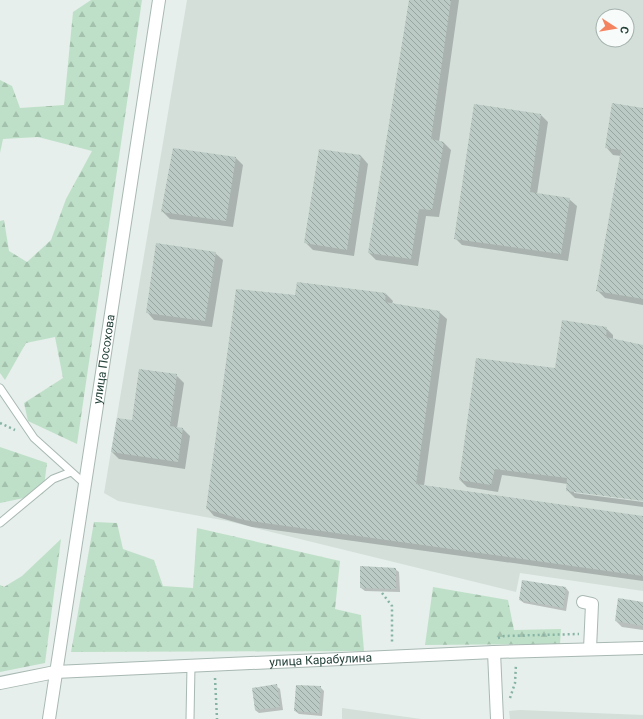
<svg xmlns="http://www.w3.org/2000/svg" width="643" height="719" font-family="Roboto,sans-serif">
	<defs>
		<pattern id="forest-firs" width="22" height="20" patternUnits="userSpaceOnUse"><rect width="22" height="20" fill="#bfe0c8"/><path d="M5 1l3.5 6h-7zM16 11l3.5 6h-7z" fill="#a4c1ad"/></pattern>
		<pattern id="building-back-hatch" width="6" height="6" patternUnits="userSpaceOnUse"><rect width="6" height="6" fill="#bbcac4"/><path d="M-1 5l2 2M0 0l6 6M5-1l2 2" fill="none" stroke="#98a6a0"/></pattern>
	</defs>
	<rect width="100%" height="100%" fill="#e6efeb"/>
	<!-- built -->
	<path fill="#d4dfda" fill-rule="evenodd" d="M 187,0 L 643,0 L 643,591 L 520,573 L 516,592 L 227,521 L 118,501 L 104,493 ZM 603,16 L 627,16 L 627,40 L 603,40 Z
		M 342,708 L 421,719 L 342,719 Z
		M 520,710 L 643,715 L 643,719 L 510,719 L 509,711 Z"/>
	<!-- forest -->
	<path fill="url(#forest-firs)" d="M 91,0 L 142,0 L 77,444 L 28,421 L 24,403 L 63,378 L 55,337 L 26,343 L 5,380 L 0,373 L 0,221 L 4,220 L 9,251 L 27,262 L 51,240 L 66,199 L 92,151 L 38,137 L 3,139 L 0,153 L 0,80 L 12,86 L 20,108 L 64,105 L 73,12 Z
		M 0,447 L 47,463 L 43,494 L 0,503 Z
		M 94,522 L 117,523 L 123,549 L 154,560 L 163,586 L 193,588 L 197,528 L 340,561 L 335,609 L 361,615 L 364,651 L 71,652 Z
		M 61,539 L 45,663 L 0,672 L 0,585 L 4,587 L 22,576 Z
		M 433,587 L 508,600 L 514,630 L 561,629 L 560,644 L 425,645 Z"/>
	<!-- shadow -->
	<path fill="#0003" d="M 410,0 L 459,0 L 439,142 L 443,142 L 451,150 L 439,217 L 426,216 L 418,266 L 376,260 L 369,253 Z
		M 643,109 L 643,305 L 605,298 L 598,291 L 621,156 L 613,155 L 606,147 Z
		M 541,115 L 548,122 L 537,194 L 569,199 L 577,206 L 568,261 L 462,245 L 455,238 Z
		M 361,156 L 368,164 L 354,256 L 313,250 L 306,243 Z
		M 236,158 L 243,165 L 233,227 L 170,219 L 163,212 Z
		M 215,253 L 223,260 L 212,327 L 154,320 L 147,312 Z
		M 386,294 L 393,301 L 392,304 L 439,312 L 447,319 L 424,486 L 643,517 L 643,581 L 252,527 L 214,516 L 207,508 L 296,297 Z
		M 606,328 L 613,335 L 613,340 L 643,346 L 643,500 L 574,491 L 574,493 L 643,502 L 643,507 L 575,498 L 567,490 L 568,484 L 502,475 L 498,492 L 467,487 L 460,480 L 555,369 Z
		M 176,375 L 184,383 L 177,428 L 183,429 L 190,436 L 185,469 L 119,459 L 112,452 L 133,421 Z
		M 395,569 L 399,572 L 400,592 L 365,591 L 361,588 Z
		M 566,588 L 569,592 L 566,611 L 524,603 L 520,600 Z
		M 643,603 L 643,630 L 622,627 L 616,621 Z
		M 276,686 L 280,689 L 283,710 L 259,713 L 255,710 Z
		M 320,687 L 324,691 L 322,716 L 299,714 L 295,711 Z"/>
	<!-- building -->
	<path fill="url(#building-back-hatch)" d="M 409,0 L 451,0 L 431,139 L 444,142 L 432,210 L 419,209 L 411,259 L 368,253 Z
		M 612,103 L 643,108 L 643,299 L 596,291 L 621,150 L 605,148 Z
		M 474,104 L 541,114 L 530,192 L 570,198 L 561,254 L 454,239 Z
		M 173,148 L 236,157 L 226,221 L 161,212 Z
		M 319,149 L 361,155 L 347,250 L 304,243 Z
		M 156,243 L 216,252 L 205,321 L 146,313 Z
		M 297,282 L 386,293 L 385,302 L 440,311 L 416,484 L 643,516 L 643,576 L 244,520 L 206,509 L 236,289 L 295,295 Z
		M 562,320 L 607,327 L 606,337 L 643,345 L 643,501 L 566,491 L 567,478 L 495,469 L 491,485 L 459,480 L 476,358 L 555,368 Z
		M 139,369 L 177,374 L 170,426 L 183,428 L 178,462 L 111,452 L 117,418 L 132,420 Z
		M 360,566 L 396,568 L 396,589 L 360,588 Z
		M 522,580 L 566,587 L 563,608 L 519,600 Z
		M 618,598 L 643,602 L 643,626 L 615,621 Z
		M 277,684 L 280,707 L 255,710 L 252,688 Z
		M 296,685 L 321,686 L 319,713 L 294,711 Z"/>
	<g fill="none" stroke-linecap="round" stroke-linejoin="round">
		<!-- service casing -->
		<g stroke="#a8b8b2" stroke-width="9">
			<path id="service" d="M 0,388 L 34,438 L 85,484
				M 0,523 L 53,479 L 71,472
				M 190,719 L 191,666"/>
		</g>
		<!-- minor casing -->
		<g stroke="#a8b8b2" stroke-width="14">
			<g id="minor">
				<path d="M 583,602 L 592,604 L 590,649"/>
				<path d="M 494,652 L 497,719"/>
				<path id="s1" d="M 0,683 L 55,672 L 494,652 L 643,648"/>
				<path id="s2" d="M 49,719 L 159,0"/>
			</g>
		</g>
		<!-- path -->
		<path stroke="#86b3a5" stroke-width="2.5" stroke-dasharray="2 3" stroke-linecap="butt" d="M 0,423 L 15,430
			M 382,593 L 392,606 L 392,644
			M 498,638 L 504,636 L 579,634
			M 215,678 L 217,719
			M 510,698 L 515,683 L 516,664"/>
		<!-- service -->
		<use href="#service" stroke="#fff" stroke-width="7"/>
		<!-- minor -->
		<use href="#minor" stroke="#fff" stroke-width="12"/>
	</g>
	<g text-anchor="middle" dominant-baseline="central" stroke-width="4" stroke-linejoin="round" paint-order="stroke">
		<!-- street labels -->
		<g font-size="12" fill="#24423a" stroke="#f7fbf9">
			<text stroke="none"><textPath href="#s2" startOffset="364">улица Посохова</textPath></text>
			<text stroke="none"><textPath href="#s1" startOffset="322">улица Карабулина</textPath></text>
		</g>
	</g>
	<!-- north arrow -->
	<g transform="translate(615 28) rotate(102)"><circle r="19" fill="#f7fbf9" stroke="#a3b1ad"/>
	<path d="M0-3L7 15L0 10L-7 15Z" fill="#f4845f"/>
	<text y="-6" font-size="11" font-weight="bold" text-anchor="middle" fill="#24423a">С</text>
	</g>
</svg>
